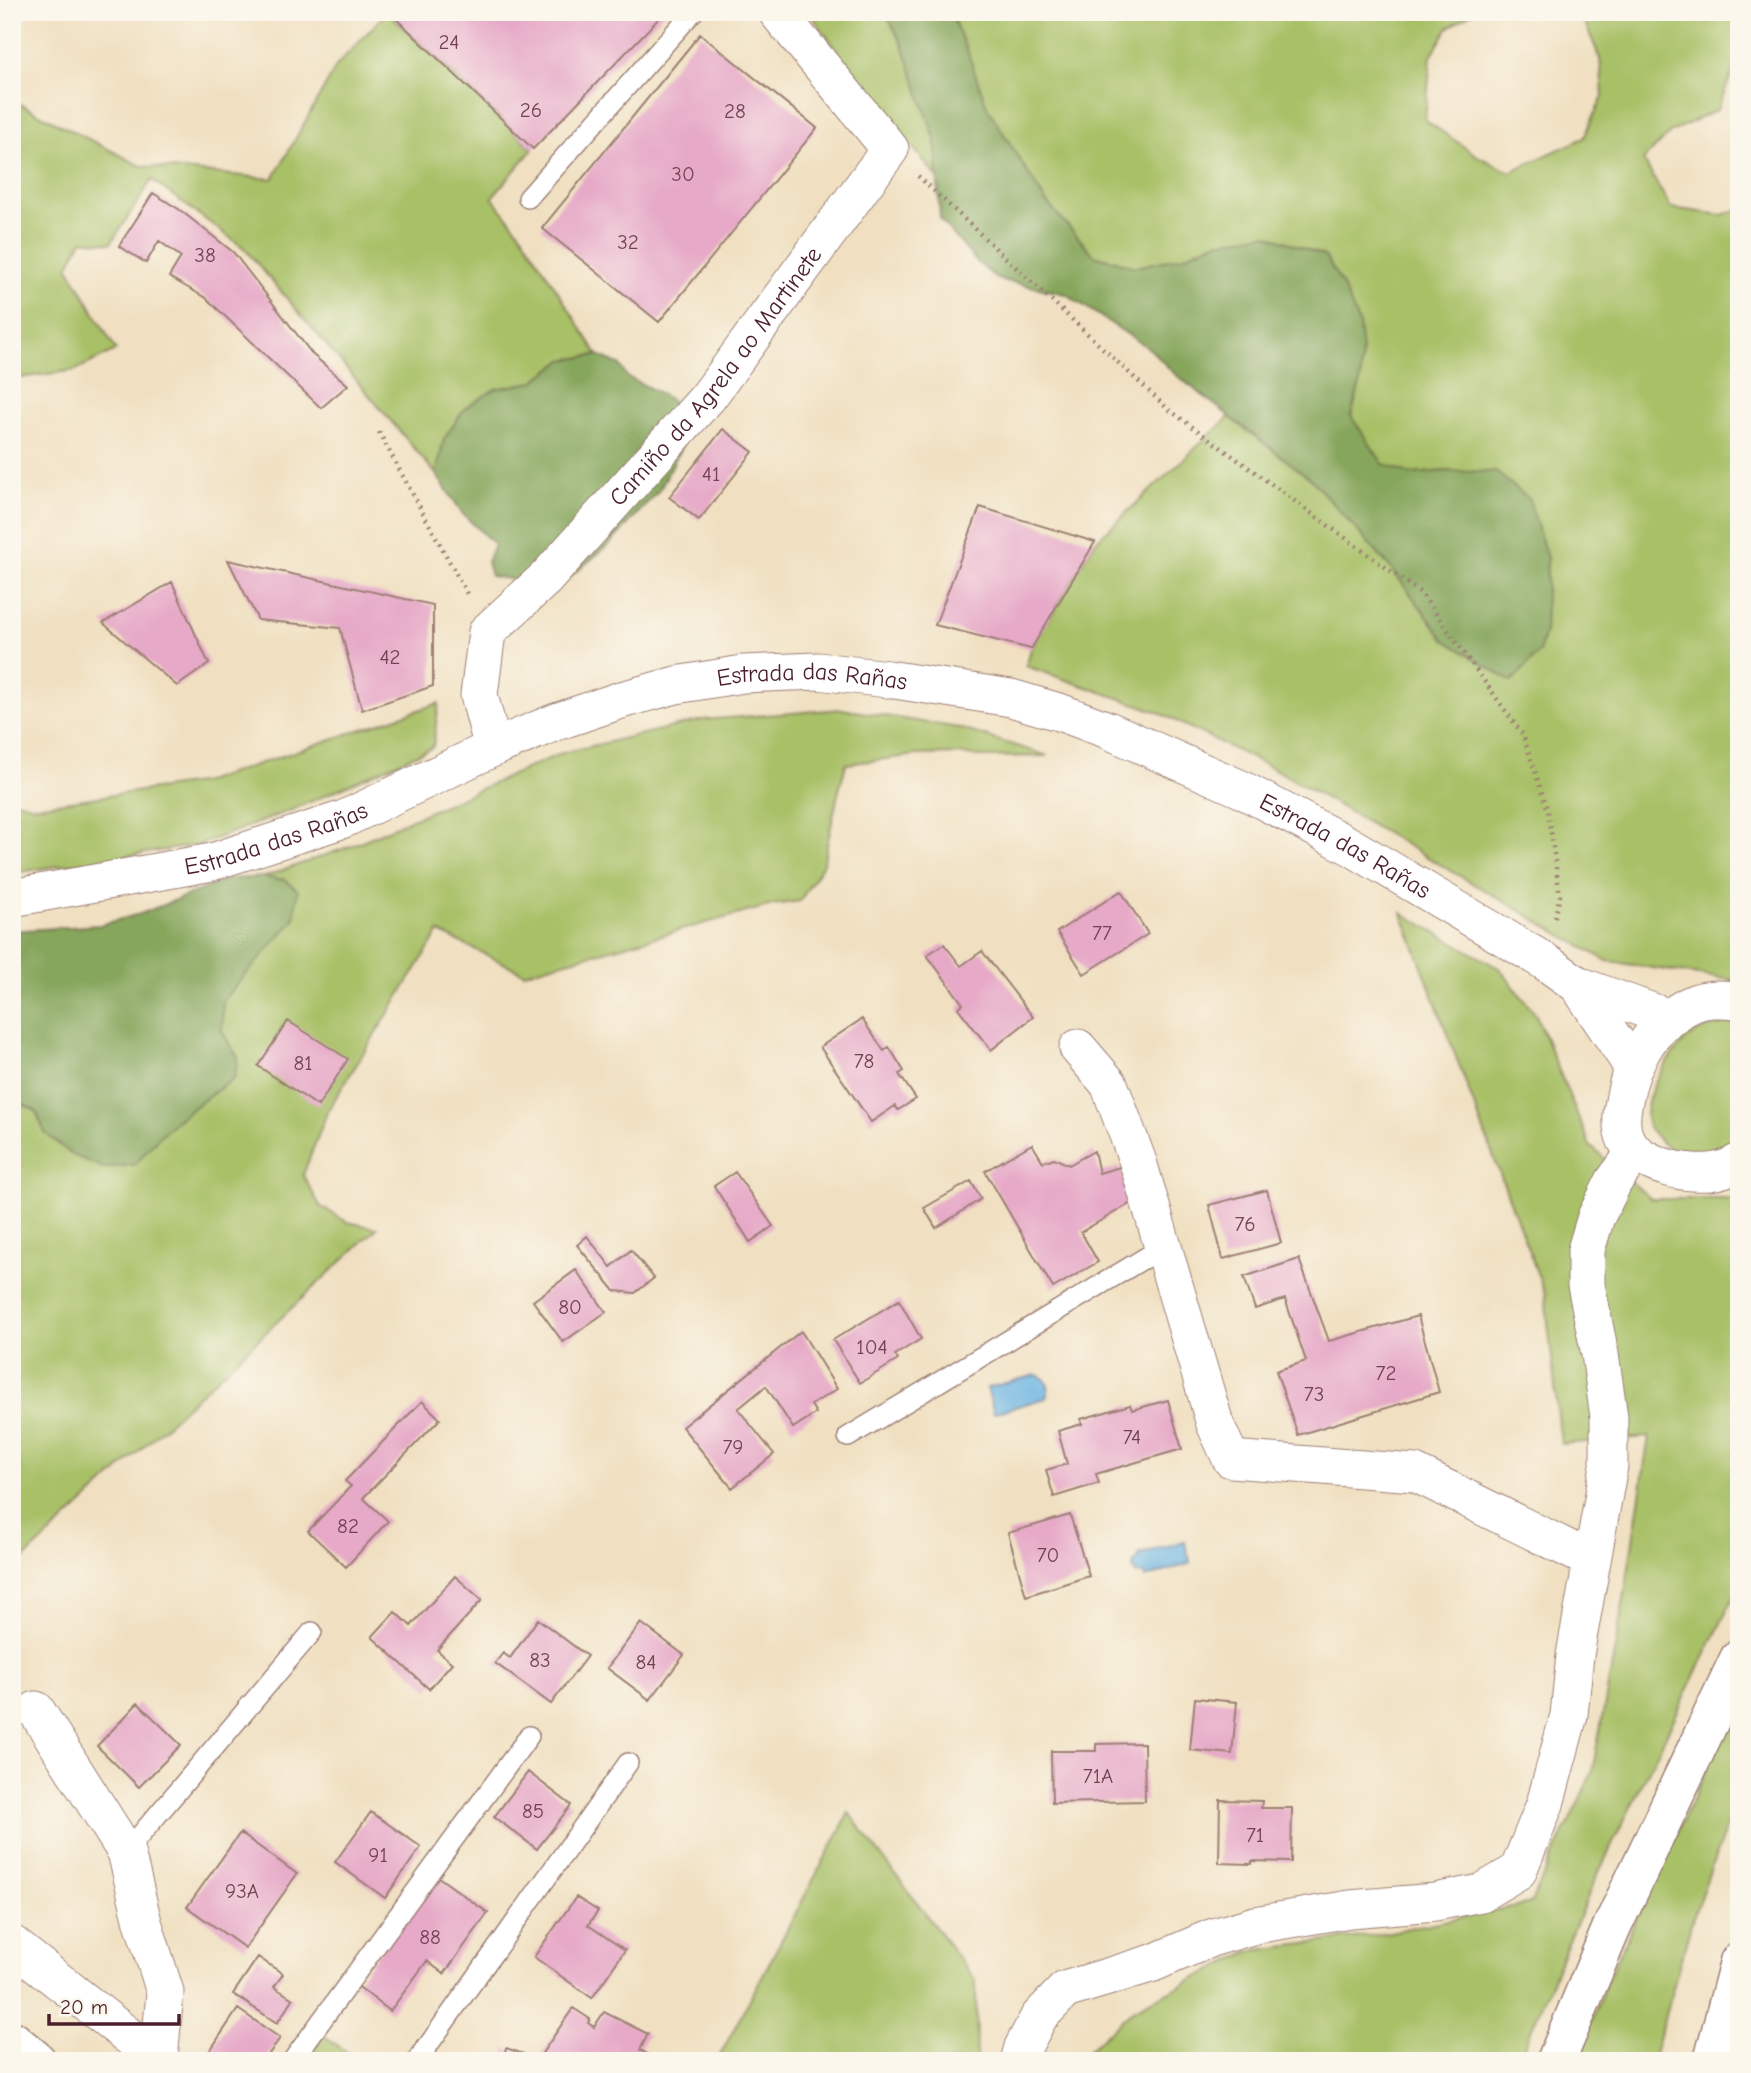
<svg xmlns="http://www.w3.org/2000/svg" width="1751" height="2073" font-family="'Comic Neue',sans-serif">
	<rect width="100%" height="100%" fill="#fbf7ec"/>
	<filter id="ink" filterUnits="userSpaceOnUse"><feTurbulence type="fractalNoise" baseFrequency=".0143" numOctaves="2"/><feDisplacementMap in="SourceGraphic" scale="14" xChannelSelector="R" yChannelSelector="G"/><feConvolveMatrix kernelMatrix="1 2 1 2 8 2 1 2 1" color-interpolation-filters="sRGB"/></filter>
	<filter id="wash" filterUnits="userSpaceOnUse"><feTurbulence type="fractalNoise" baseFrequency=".00686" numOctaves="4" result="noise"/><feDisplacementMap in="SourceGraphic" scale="28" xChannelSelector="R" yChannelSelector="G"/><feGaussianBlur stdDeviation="1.57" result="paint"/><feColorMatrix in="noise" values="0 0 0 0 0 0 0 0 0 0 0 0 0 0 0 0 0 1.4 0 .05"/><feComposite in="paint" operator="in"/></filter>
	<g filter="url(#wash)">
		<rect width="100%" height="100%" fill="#f0e0c1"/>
		<!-- green -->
		<path fill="#a8c066" stroke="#797048" stroke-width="2" d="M 387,12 L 533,149 L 492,197 L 522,235 L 598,355 L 563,360 L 533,382 L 495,389 L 444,439 L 436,474 L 244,248 L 152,180 L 111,243 L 82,240 L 68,267 L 116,350 L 76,370 L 12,379 L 12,100 L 141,166 L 273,179 L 337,65 Z
			M 809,12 L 885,12 C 907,51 925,97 935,140 C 938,152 937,166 938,178 L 877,104 Z
			M 950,12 L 1473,12 L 1448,28 L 1431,56 L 1425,120 L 1479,157 L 1510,172 L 1584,138 L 1603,96 L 1600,58 L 1585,23 L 1573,12 L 1739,12 L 1739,66 L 1735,66 L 1717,110 L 1671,132 L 1643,160 L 1671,208 L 1723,215 L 1739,209 L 1739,981 L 1607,961 L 1280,772 L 1156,711 L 1026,666 L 1031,649 L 1095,542 L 1229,417 L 1311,479 L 1391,568 L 1445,640 L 1539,652 L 1545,632 L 1547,558 L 1445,471 L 1411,474 L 1382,464 L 1351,416 L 1360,384 L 1362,351 L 1216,242 L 1182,257 L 1136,267 L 1094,255 L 1046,202 L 987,107 L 967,51 Z
			M 439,703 L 433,747 L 294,809 L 199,845 L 12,873 L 12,800 L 35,806 L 205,782 Z
			M 842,709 L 959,728 L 1048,756 L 978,757 L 962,754 L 917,755 L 846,764 L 837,798 L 823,864 L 800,901 L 772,905 L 524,973 L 439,932 L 328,1110 L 303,1175 L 320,1206 L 347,1222 L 377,1228 L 12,1570 L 12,1099 L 36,1111 L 45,1133 L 72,1155 L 104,1168 L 136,1164 C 162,1127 198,1104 234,1079 L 238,1058 L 222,1031 L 223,999 L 294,920 L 297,891 L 286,880 L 264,877 L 351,846 L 562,753 L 702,720 Z
			M 1402,913 L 1500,969 L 1536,1015 L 1590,1146 L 1651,1199 L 1739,1199 L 1739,1586 L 1593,1884 L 1518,2061 L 1077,2061 L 1134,2009 L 1250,1951 L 1375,1935 L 1531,1903 L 1592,1773 L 1624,1599 L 1649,1437 L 1561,1444 L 1545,1294 Z
			M 1728,1023 L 1739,1026 L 1739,1140 C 1715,1155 1681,1162 1660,1141 C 1655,1136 1649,1129 1647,1123 C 1640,1098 1674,1043 1697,1032 C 1706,1027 1718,1026 1728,1023 Z
			M 1739,1701 L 1739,1792 L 1693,1917 L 1652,2061 L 1576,2061 L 1608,1978 Z
			M 849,1813 L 976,1981 L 977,2061 L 717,2061 Z
			M 323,2035 L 359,2061 L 305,2061 Z"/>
		<!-- forest -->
		<path fill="#86a65b" stroke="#686243" stroke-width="2" d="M 885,12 L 950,12 L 967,51 L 987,107 L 1046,202 L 1094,255 L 1136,267 L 1182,257 L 1216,242 L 1266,234 L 1325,256 L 1343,286 L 1359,324 L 1362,351 L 1360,384 L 1351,416 L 1383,464 L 1411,474 L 1445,471 L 1496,472 L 1529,499 L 1547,558 L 1545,632 L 1539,652 L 1512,682 L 1445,640 L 1391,568 L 1311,479 L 1175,374 L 1150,349 L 1066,294 L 997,279 L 976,261 L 940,219 L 936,142 L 903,45 Z
			M 598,355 L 620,365 L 627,377 L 660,393 L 679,406 L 683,444 L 660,489 L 610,544 L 563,582 L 538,587 L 509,579 L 491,576 L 487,562 L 494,544 L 463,514 L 436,474 L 444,439 L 465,408 L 495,389 L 533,382 L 563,360 Z
			M 264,877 L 286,880 L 298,891 L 294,920 L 223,1000 L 222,1031 L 238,1058 L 234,1078 C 198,1104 162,1127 136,1164 L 104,1168 L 72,1155 L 45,1133 L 36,1111 L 12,1099 L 12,931 L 100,925 L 143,913 L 228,879 Z"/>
		<!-- water -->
		<path fill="#69b3e1" stroke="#5a6986" stroke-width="2" d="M 1036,1375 C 1048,1378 1051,1387 1046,1398 L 994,1413 L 987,1388 Z
			M 1184,1541 L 1191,1563 L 1145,1578 L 1144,1574 L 1137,1574 L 1133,1569 L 1134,1563 L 1139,1559 L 1138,1555 Z"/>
		<g id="blocks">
			<!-- building -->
			<path fill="#e6a9c7" d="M 389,12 L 665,12 L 533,149 Z
				M 700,34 L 817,128 L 659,322 L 542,228 Z
				M 153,193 L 180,210 L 233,252 L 313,355 L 348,385 L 321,408 L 206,298 L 169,277 L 181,257 L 159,241 L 146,263 L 119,246 Z
				M 723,429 L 753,452 L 699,520 L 669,497 Z
				M 980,507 L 1095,542 L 1031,649 L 935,625 Z
				M 228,560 L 433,605 L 433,686 L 362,710 L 340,628 L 258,620 Z
				M 172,582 L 209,664 L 177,686 L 103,623 Z
				M 1121,891 L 1148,934 L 1084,974 L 1057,932 Z
				M 944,944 L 961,966 L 982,951 L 1033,1017 L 991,1050 L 958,1008 L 963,1004 L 927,955 Z
				M 862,1019 L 884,1051 L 889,1047 L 904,1071 L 899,1074 L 916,1099 L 898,1110 L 895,1106 L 871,1122 L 820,1047 Z
				M 288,1021 L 348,1059 L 318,1106 L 258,1066 Z
				M 1032,1144 L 1043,1162 L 1054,1158 L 1069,1165 L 1094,1151 L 1099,1173 L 1120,1167 L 1131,1203 L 1081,1232 L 1098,1262 L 1053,1288 L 985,1171 Z
				M 735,1172 L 773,1226 L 750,1242 L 714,1186 Z
				M 971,1181 L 981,1199 L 936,1228 L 924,1208 Z
				M 1267,1190 L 1281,1243 L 1223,1259 L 1209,1205 Z
				M 587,1236 L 611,1267 L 631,1250 L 654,1278 L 635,1293 L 615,1291 L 577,1245 Z
				M 1299,1259 L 1329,1341 L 1418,1316 L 1439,1392 L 1298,1435 L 1276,1371 L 1306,1361 L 1285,1299 L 1255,1309 L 1244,1277 Z
				M 576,1270 L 606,1312 L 563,1342 L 533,1301 Z
				M 899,1300 L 921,1339 L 895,1355 L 898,1360 L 860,1383 L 833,1340 Z
				M 801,1331 L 837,1389 L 811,1405 L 816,1413 L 793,1428 L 766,1386 L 738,1409 L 774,1454 L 732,1488 L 682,1427 Z
				M 1168,1400 L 1182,1449 L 1096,1474 L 1099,1483 L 1054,1497 L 1046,1470 L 1067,1464 L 1058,1431 L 1082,1424 L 1081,1419 L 1130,1405 L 1132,1410 Z
				M 422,1401 L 440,1419 L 363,1498 L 388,1521 L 346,1567 L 308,1531 L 351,1486 L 345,1481 Z
				M 1070,1515 L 1089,1576 L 1026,1596 L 1008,1533 Z
				M 455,1576 L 482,1600 L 437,1650 L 452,1663 L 429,1689 L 372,1637 L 395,1612 L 411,1626 Z
				M 538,1619 L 587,1656 L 551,1704 L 495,1663 L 503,1653 L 510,1658 Z
				M 641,1623 L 684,1655 L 650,1700 L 607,1668 Z
				M 1195,1698 L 1237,1702 L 1232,1754 L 1190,1750 Z
				M 138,1703 L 181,1745 L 139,1787 L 97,1746 Z
				M 1144,1743 L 1145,1801 L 1052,1803 L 1051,1751 L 1096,1751 L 1096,1744 Z
				M 528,1772 L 571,1805 L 537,1849 L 494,1817 Z
				M 1220,1800 L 1262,1801 L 1261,1808 L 1292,1808 L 1291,1862 L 1252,1861 L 1252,1864 L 1219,1863 Z
				M 371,1812 L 421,1847 L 385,1898 L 335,1862 Z
				M 240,1833 L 297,1874 L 245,1948 L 187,1907 Z
				M 437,1876 L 488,1913 L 444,1974 L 427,1961 L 390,2011 L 355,1984 Z
				M 576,1897 L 598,1911 L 588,1925 L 625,1950 L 592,1998 L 534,1957 Z
				M 258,1957 L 283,1974 L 274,1987 L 293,1999 L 277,2023 L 233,1994 Z
				M 573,2008 L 590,2019 L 588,2023 L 594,2027 L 604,2012 L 648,2034 L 640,2050 L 660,2061 L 502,2061 L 506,2048 L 538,2059 Z
				M 238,2009 L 280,2038 L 264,2061 L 221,2061 L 209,2052 Z"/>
		</g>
	</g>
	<g filter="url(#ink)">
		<use href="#blocks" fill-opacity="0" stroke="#9d8076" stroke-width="2"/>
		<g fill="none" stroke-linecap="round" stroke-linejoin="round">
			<!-- lane casing -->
			<g stroke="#9d8076" stroke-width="22">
				<path id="lane" d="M 528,198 L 693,12
					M 848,1437 L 1163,1247
					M 126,1852 L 312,1632
					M 292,2061 L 529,1736
					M 417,2061 L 628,1763"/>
			</g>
			<!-- street casing -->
			<g stroke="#9d8076" stroke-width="39">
				<g id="street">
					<path id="s1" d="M 493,748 L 479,695 L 487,632 L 546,578 L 708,397 L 890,149 L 777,12"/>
					<path id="s2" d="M 12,898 L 212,862 L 344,819 L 493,748 L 556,722 L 621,700 L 676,685 L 743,674 L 818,671 L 888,679 L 1011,698 L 1062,713 L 1108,730 L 1241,789 L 1350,846 L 1544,961 L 1578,985 L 1669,1018"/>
					<path d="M 1578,985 L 1632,1066"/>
					<path d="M 1739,1000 C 1723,999 1707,997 1692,1004 C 1653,1022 1631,1060 1624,1101 C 1622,1110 1621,1123 1623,1132 C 1628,1155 1657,1166 1677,1170 C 1700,1174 1719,1174 1739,1162"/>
					<path d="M 1078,1048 L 1109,1084 L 1138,1162 L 1215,1424 L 1231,1459 L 1415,1473 L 1591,1560"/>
					<path d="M 36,1710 L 126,1852 L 143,1922 L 165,1992 L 159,2059"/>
					<path d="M 12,1944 L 160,2061"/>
					<path d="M 1019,2061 L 1023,2047 L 1039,2017 L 1065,1990 L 1153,1963 L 1211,1938 L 1255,1925 L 1350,1909 L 1435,1902 L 1481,1893 L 1518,1871 L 1545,1804 L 1569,1715 L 1575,1655 L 1609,1466 L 1609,1417 L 1600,1354 L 1586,1285 L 1586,1250 L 1596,1217 L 1614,1181 L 1635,1152"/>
				</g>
			</g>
			<!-- highway casing -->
			<g stroke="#9d8076" stroke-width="41">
				<path id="highway" d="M 12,2040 L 37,2061
					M 1556,2061 L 1612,1927 L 1739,1659
					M 1713,2061 L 1739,1962"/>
			</g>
			<!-- path -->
			<path stroke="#9d8076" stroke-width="4.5" stroke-dasharray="2 5" stroke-linecap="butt" d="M 918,176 L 1168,409 L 1421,593 L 1523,735 L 1548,811 L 1560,896 L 1554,920
				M 379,432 L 467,594"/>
			<!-- lane -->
			<use href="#lane" stroke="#fff" stroke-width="19"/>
			<!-- street -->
			<use href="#street" stroke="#fff" stroke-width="37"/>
			<!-- highway -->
			<use href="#highway" stroke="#fff" stroke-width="38"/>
		</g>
	</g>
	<g text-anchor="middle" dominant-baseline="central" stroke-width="5" stroke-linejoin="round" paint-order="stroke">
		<!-- number labels -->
		<g font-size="21" fill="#714252">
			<text x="449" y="42">24</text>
			<text x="531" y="110">26</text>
			<text x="735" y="111">28</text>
			<text x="683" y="174">30</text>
			<text x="628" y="242">32</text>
			<text x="205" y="255">38</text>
			<text x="711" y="474">41</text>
			<text x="390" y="657">42</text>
			<text x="1102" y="933">77</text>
			<text x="864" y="1061">78</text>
			<text x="303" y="1063">81</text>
			<text x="1245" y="1224">76</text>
			<text x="570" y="1307">80</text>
			<text x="872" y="1347">104</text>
			<text x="1386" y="1373">72</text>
			<text x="1314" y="1394">73</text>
			<text x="1132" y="1437">74</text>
			<text x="733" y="1447">79</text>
			<text x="348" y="1526">82</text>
			<text x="1048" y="1555">70</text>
			<text x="540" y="1660">83</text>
			<text x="646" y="1662">84</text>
			<text x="1098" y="1776">71A</text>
			<text x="533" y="1811">85</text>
			<text x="1255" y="1835">71</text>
			<text x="378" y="1855">91</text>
			<text x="242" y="1891">93A</text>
			<text x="430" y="1937">88</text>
		</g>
		<!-- street labels -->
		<g font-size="24" fill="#4a1f2b" stroke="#fbf7ec">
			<text stroke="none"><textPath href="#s1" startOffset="462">Camiño da Agrela ao Martinete</textPath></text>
			<text stroke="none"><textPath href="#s2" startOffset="838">Estrada das Rañas</textPath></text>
			<text stroke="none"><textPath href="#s2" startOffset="271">Estrada das Rañas</textPath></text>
			<text stroke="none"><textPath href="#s2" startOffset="1405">Estrada das Rañas</textPath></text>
		</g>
	</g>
	<!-- margin -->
	<rect width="1751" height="2073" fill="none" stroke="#fbf7ec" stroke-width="42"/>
	<!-- scale -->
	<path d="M49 2014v10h130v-10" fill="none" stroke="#4a1f2b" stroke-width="3.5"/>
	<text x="60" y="2014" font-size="21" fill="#4a1f2b" stroke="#fbf7ec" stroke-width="5" paint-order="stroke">20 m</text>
</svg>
